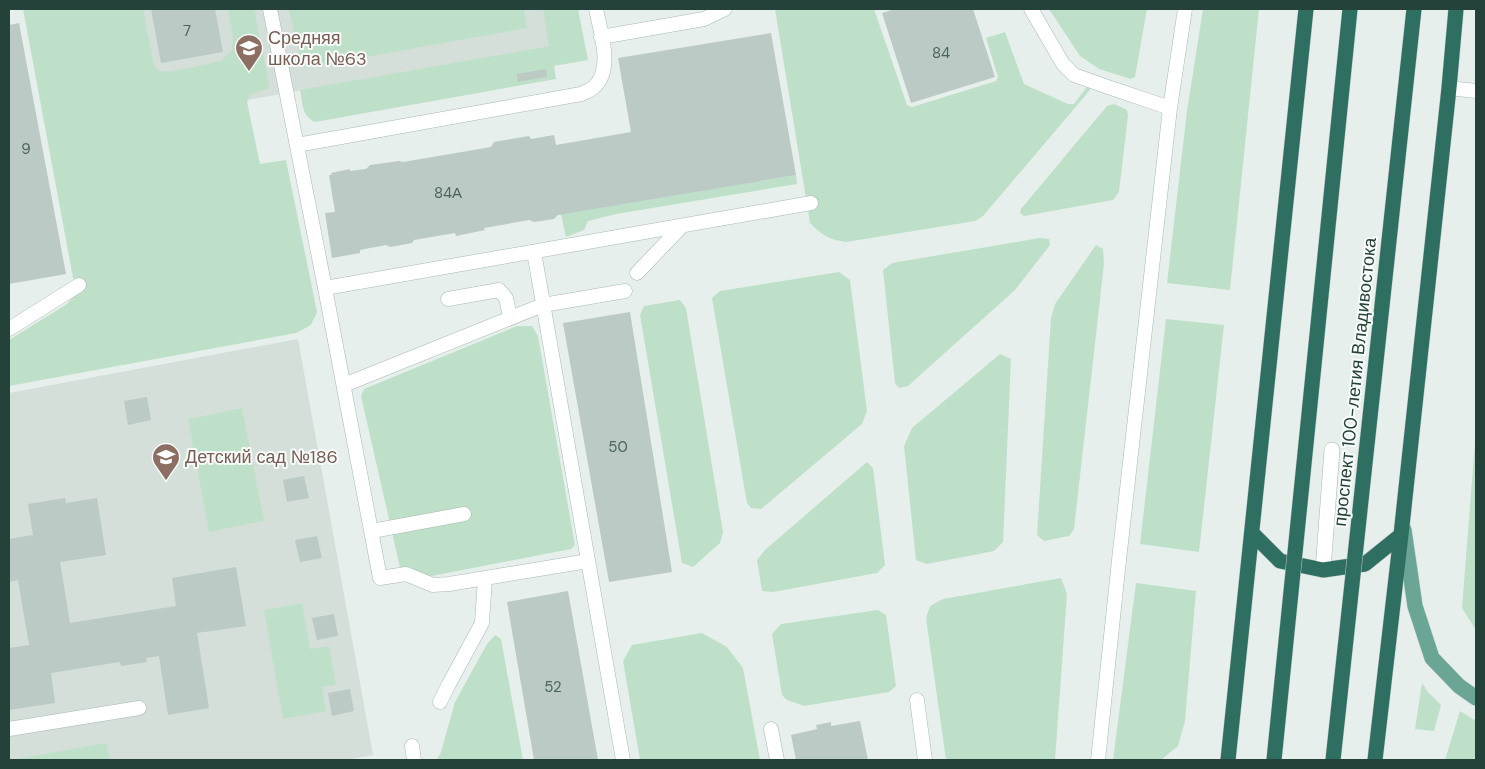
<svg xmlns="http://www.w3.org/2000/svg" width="1485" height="769" font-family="'DM Sans',sans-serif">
	<rect width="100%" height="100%" fill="#e6efeb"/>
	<!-- built -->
	<path fill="#d4dfda" d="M 83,9 L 543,9 L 550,46 L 107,125 Z
		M 298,339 L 373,755 L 347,760 L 9,760 L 9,393 Z"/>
	<!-- green -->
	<path fill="#bfe0c8" d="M 23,9 L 143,9 L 154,66 L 160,71 L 170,72 L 221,61 L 232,50 L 233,38 L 228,9 L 254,9 L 269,84 L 268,89 L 251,94 L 247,102 L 260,164 L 286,160 L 317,312 L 311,325 L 296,333 L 9,386 L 9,340 L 67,304 L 74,296 L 74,283 Z
		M 289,9 L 524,9 L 527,28 L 305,68 L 300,60 Z
		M 543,9 L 578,9 L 588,60 L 554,66 L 556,79 L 315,122 C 301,115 303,103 300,90 L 549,46 Z
		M 775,9 L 874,9 L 907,105 L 912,107 L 996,81 L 998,77 L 986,38 L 1005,32 L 1024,84 L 1068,104 L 1074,104 L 1086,88 L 1089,87 L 1090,90 L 983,216 L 975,221 L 846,242 C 828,239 823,236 810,223 Z
		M 1049,9 L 1147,9 L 1135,77 L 1131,79 L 1099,69 L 1080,56 Z
		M 1203,9 L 1259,9 L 1230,290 L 1167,283 L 1187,111 Z
		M 1114,104 L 1127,110 L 1128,116 L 1119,192 L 1113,200 L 1024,216 L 1020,213 L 1021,209 L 1107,106 Z
		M 796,175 L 797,184 L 616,214 L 588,221 L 584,230 L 566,237 L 561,214 Z
		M 1040,238 L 1049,239 L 1050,245 L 1015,290 L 908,386 L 899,388 L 895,383 L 883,270 L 892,263 Z
		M 1096,245 L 1103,249 L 1104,264 L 1074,529 L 1069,536 L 1044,541 L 1037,535 L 1051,318 L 1055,304 Z
		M 839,272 L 850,280 L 867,411 L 862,424 L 761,509 L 751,508 L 747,503 L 712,298 L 720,291 Z
		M 680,300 L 686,308 L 723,532 L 720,543 L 693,567 L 682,563 L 640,315 L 644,306 Z
		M 1166,319 L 1224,325 L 1199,552 L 1140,544 Z
		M 517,326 L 532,326 L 538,336 L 575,545 L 571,549 L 411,580 L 401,572 L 361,396 L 364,389 Z
		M 1000,354 L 1011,359 L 1003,542 L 994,551 L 927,564 L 916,560 L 904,446 L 912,428 Z
		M 242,408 L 264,521 L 209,532 L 188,419 Z
		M 1476,429 L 1476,630 L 1462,608 Z
		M 867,462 L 873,468 L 885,565 L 877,573 L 773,592 L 762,591 L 757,560 L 765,550 Z
		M 1061,578 L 1067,594 L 1055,760 L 946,760 L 926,618 L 930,606 L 943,599 Z
		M 1136,583 L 1196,591 L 1185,721 L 1178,746 L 1161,760 L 1113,760 Z
		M 302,603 L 310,649 L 329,646 L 336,685 L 322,687 L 326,711 L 283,719 L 264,610 Z
		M 878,610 L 886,615 L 896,686 L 889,692 L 804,706 L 787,700 L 782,695 L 772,634 L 781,624 Z
		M 702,633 L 727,647 L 743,668 L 760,760 L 640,760 L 623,661 L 632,645 Z
		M 495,635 L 501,639 L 523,760 L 437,760 L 441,752 L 455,702 L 487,644 Z
		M 1422,683 L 1428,692 L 1441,705 L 1434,731 L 1415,729 Z
		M 1460,711 L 1476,721 L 1476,760 L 1445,760 Z
		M 106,743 L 110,760 L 12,760 Z"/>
	<!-- building -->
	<path fill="#bbcac4" d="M 151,9 L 215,9 L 223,52 L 161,63 Z
		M 895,9 L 973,9 L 995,77 L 911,103 L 882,13 Z
		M 19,23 L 66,274 L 9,284 L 9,25 Z
		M 771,33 L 796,175 L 558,215 L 554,219 L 534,222 L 529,220 L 484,228 L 485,230 L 456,236 L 455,233 L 414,240 L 412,243 L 390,247 L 386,245 L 360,250 L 360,253 L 332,258 L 325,213 L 335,212 L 329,175 L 332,175 L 331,173 L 350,169 L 350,171 L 366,169 L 370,165 L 399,161 L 403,162 L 491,147 L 494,142 L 529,136 L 531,139 L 554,135 L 556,145 L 631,132 L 618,58 Z
		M 546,69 L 547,77 L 518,82 L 516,74 Z
		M 630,312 L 672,572 L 609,582 L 563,323 Z
		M 147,397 L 151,420 L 128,425 L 124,401 Z
		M 304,476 L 309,498 L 287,502 L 283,480 Z
		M 65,498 L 66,503 L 97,498 L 106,555 L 60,562 L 70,623 L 176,606 L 172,578 L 236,567 L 246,626 L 197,633 L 209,708 L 168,715 L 159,656 L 146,658 L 147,662 L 121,666 L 120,662 L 51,673 L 55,703 L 9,710 L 9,648 L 29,645 L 18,580 L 9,582 L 9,539 L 33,535 L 28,504 Z
		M 317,536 L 322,558 L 300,562 L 295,540 Z
		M 568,591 L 598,760 L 534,760 L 507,602 Z
		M 334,614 L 338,636 L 317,640 L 312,618 Z
		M 350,689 L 354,711 L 332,716 L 328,693 Z
		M 860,721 L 868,760 L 796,760 L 791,735 L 817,729 L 816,725 L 831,722 L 831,726 Z"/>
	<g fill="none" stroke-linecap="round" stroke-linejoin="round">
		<!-- lane casing -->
		<g stroke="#a8b8b2" stroke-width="15">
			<path id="lane" d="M 270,9 L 325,288 L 380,578 L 406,574 L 433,585 L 449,584 L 588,561
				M 1031,9 L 1063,64 L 1074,75 L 1108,87 L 1170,108
				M 601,37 L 704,19 L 725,9
				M 1449,88 L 1476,91
				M 297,145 L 581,94 C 585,92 591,90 594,87 C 614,69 600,31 596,9
				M 534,252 L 623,760
				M 637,273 L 681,227
				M 325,288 L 811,203
				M 448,299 L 499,290 L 506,298 L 510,317
				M 9,329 L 79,285
				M 344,385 L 543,305 L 625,291
				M 372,531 L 464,514
				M 917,700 L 925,760
				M 440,702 L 449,684 L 482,623 L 485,578
				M 9,729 L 139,708
				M 771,729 L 777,760
				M 412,746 L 414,760
				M 1098,760 L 1119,560 L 1170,108 L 1185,9"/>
		</g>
		<!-- street casing -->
		<g stroke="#a8b8b2" stroke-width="16">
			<path id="street" d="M 1323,570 L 1332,450"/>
		</g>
		<!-- primary casing -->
		<g stroke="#c2cac8" stroke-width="16">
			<path id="primary" d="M 1404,530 L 1415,606 L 1432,658 L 1459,686 L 1476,698"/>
		</g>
		<!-- highway casing -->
		<g stroke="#c2cac8" stroke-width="16">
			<path id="highway" d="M 1252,533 L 1280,561 L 1323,570 L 1365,564 L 1401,535
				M 1228,760 L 1306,9
				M 1375,760 L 1401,535 L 1449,88 L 1456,9"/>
		</g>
		<!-- lane -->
		<use href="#lane" stroke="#fff" stroke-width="14"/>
		<!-- street -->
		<use href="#street" stroke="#fff" stroke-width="15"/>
		<!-- primary -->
		<use href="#primary" stroke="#6aa596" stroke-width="15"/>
		<!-- highway -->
		<use href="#highway" stroke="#2f6f62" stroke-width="15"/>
		<!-- highway-bridge casing -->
		<g stroke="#c2cac8" stroke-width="16" stroke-linecap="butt">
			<path id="highway-bridge" d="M 1274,760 L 1350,9
				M 1333,760 L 1414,9"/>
		</g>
		<!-- highway-bridge -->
		<use href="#highway-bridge" stroke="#2f6f62" stroke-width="15"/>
	</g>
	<!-- icons -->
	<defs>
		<g id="school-pin" transform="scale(1.4375)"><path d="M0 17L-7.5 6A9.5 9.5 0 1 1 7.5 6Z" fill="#8d6e63" stroke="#f7fbf9"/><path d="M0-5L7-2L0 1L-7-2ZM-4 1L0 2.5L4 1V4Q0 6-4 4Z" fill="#fff"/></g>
	</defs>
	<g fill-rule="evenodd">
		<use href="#school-pin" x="249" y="48"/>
		<use href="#school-pin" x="166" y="457"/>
	</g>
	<g text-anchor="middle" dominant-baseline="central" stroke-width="4" stroke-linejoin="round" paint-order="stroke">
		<!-- number labels -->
		<g font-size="15" fill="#4a645c">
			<text x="187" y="31">7</text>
			<text x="941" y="53">84</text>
			<text x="26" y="149">9</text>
			<text x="448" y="193">84А</text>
			<text x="618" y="447">50</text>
			<text x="553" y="687">52</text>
		</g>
		<!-- education labels -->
		<g font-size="18" fill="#785e54" stroke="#f7fbf9" text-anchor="start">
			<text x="268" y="38">Средняя<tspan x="268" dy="21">школа №63</tspan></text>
			<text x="185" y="457">Детский сад №186</text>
		</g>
		<!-- street labels -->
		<g font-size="18" fill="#24423a" stroke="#f7fbf9">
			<text transform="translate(1355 382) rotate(-84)">проспект 100-летия Владивостока</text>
		</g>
	</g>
	<!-- border -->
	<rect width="1485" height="769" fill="none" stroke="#24423a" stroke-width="20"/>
</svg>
